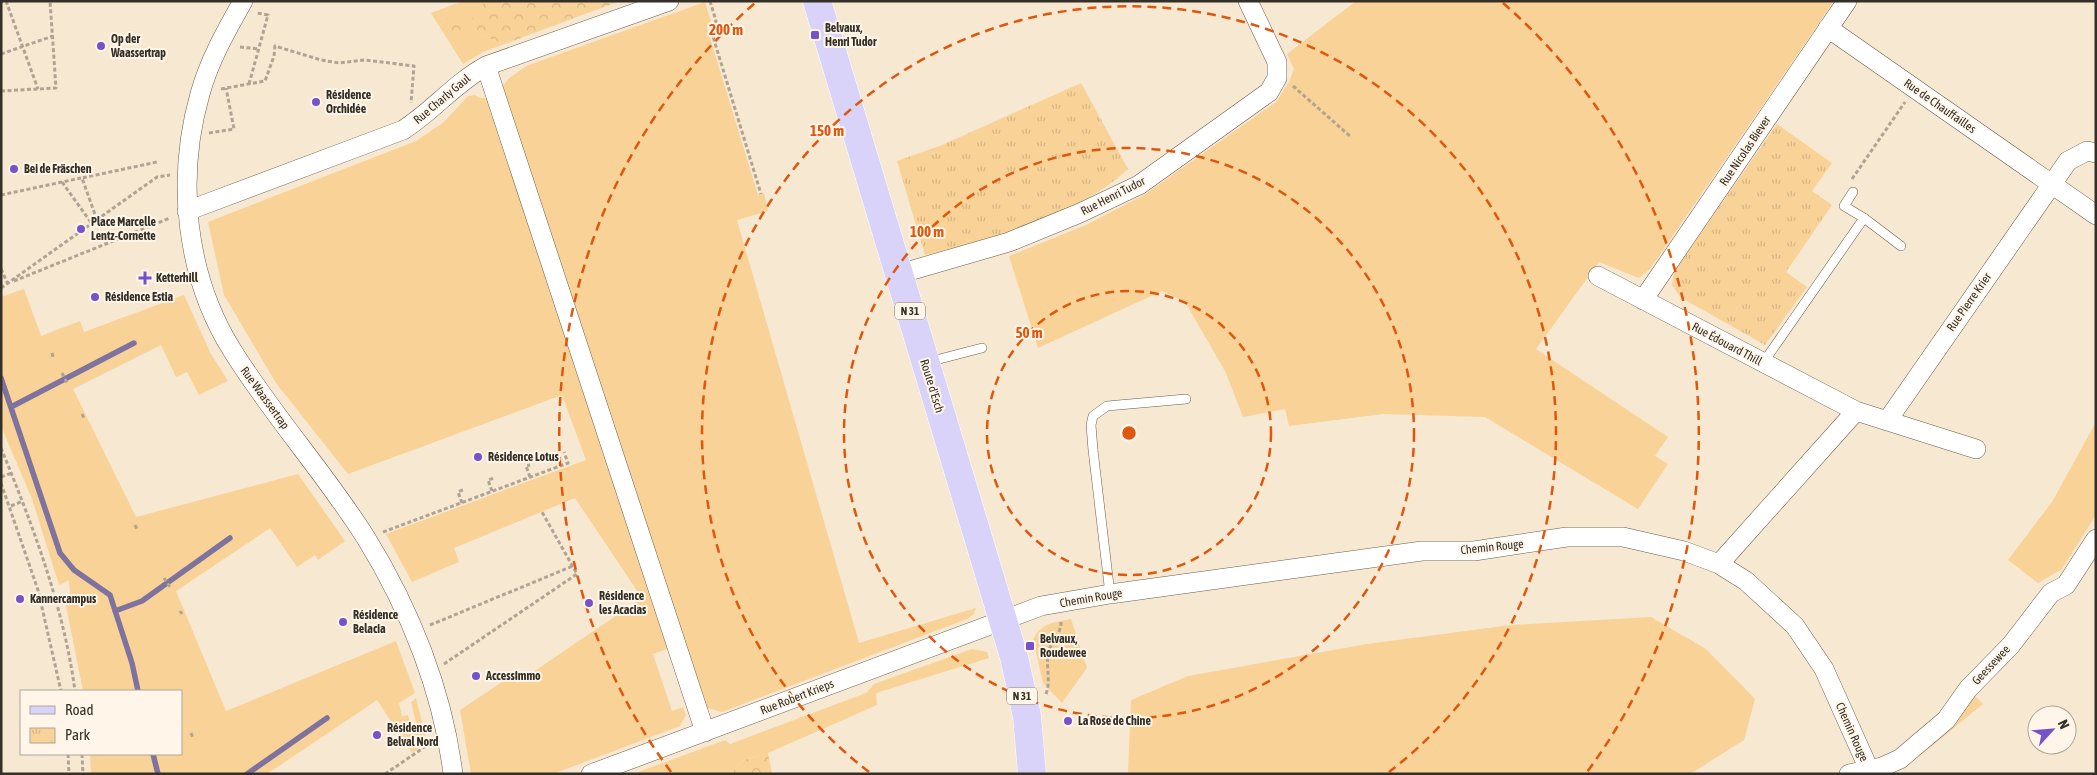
<svg xmlns="http://www.w3.org/2000/svg" width="2097" height="775" font-family="'Asap Condensed',sans-serif">
	<defs>
		<pattern id="forest-crowns" width="20" height="18" patternUnits="userSpaceOnUse" patternTransform="scale(1.25)"><rect width="20" height="18" fill="#f9d297"/><path d="M2 6a3 3 0 1 1 6 0M12 15a3 3 0 1 1 6 0" fill="none" stroke="#d6b582"/></pattern>
		<pattern id="park-tufts" width="24" height="20" patternUnits="userSpaceOnUse" patternTransform="scale(1.25)"><rect width="24" height="20" fill="#f9d297"/><path d="M3 7l-1-3M5 7V3M7 7l1-3M15 17l-1-3M17 17v-4M19 17l1-3" fill="none" stroke="#d6b582"/></pattern>
	</defs>
	<rect width="100%" height="100%" fill="#f7e8d2"/>
	<!-- grass -->
	<path fill="#f9d297" d="M 463,1 L 520,1 L 471,28 L 502,45 L 483,52 L 463,64 L 431,13 Z
		M 1356,1 L 1834,1 L 1650,269 L 1639,278 L 1599,262 L 1536,349 L 1668,437 L 1655,456 L 1668,464 L 1638,509 L 1485,417 L 1383,414 L 1289,426 L 1285,409 L 1243,417 L 1225,371 L 1185,302 L 1162,291 L 1038,348 L 1009,256 L 1086,225 L 1144,195 L 1276,102 L 1289,82 L 1294,69 L 1287,54 Z
		M 705,2 L 711,21 L 707,28 L 758,195 L 764,193 L 768,211 L 737,220 L 859,643 L 976,608 L 974,614 L 967,619 L 722,712 L 704,707 L 501,89 L 508,79 L 526,66 Z
		M 475,95 L 481,98 L 490,98 L 670,648 L 653,654 L 672,711 L 683,707 L 686,715 L 680,726 L 553,774 L 471,774 L 460,710 L 511,676 L 517,683 L 642,598 L 575,498 L 454,548 L 459,562 L 412,582 L 386,534 L 586,460 L 562,395 L 348,474 L 276,383 L 224,295 L 208,222 L 416,141 L 444,122 L 468,96 Z
		M 24,289 L 41,336 L 80,321 L 84,332 L 184,295 L 211,354 L 228,381 L 199,395 L 187,372 L 176,377 L 161,345 L 73,389 L 136,517 L 298,474 L 345,541 L 318,560 L 315,555 L 297,567 L 270,528 L 176,591 L 226,711 L 396,641 L 415,693 L 399,703 L 402,716 L 408,715 L 413,733 L 418,730 L 411,702 L 416,698 L 427,742 L 412,753 L 377,700 L 267,774 L 91,774 L 90,754 L 181,754 L 181,691 L 83,691 L 66,606 L 71,603 L 69,580 L 59,585 L 32,499 L 1,426 L 1,294 L 4,296 Z
		M 2096,422 L 2096,515 L 2062,569 L 2038,583 L 2008,560 L 2052,502 Z
		M 1651,617 L 1706,649 L 1755,699 L 1744,740 L 1690,774 L 1128,774 L 1131,700 L 1188,676 L 1367,644 L 1511,625 Z
		M 1071,619 L 1087,668 L 1062,703 L 1043,683 L 1033,639 C 1043,622 1053,623 1071,619 Z
		M 972,649 L 987,652 L 989,658 L 876,693 L 877,705 L 768,753 L 741,761 L 731,774 L 633,774 L 725,740 L 730,744 L 866,693 L 874,684 Z
		M 1973,694 L 1983,704 L 1922,754 L 1920,753 Z"/>
	<!-- forest -->
	<path fill="url(#forest-crowns)" d="M 620,1 L 502,45 L 471,28 L 463,40 L 450,41 L 440,25 L 454,13 L 469,23 L 483,4 L 492,2 Z
		M 768,753 L 772,774 L 731,774 L 741,761 Z"/>
	<!-- park -->
	<path fill="url(#park-tufts)" d="M 1081,83 L 1128,169 C 1076,217 993,238 925,255 L 897,161 L 942,145 Z
		M 1777,124 L 1832,163 L 1812,191 L 1832,205 L 1786,272 L 1807,287 L 1765,345 L 1680,297 L 1672,285 L 1674,272 Z"/>
	<g fill="none" stroke-linecap="round" stroke-linejoin="round">
		<!-- stream -->
		<path stroke="#7e729f" stroke-width="5.5" d="M 1,378 L 60,553 L 74,570 L 110,595 L 132,663 L 138,691
			M 11,407 L 134,343
			M 115,611 L 142,601 L 230,538
			M 153,754 L 158,774
			M 247,774 L 327,718"/>
		<!-- service casing -->
		<g stroke="#6a5e4b" stroke-width="10">
			<path id="service" d="M 1853,192 L 1844,206 L 1864,218
				M 928,362 L 982,348
				M 1763,363 L 1864,218 L 1901,246
				M 1110,594 L 1093,450 L 1091,425 L 1093,416 L 1107,406 L 1186,399"/>
		</g>
		<!-- minor casing -->
		<g stroke="#6a5e4b" stroke-width="20">
			<path id="minor" d="M 243,1 C 226,31 209,61 200,94 C 176,178 185,275 232,350 C 273,416 325,473 366,538 C 410,609 443,692 453,774
				M 1828,28 L 2096,215
				M 486,66 L 705,732
				M 187,211 L 403,130 C 433,111 455,83 486,66 L 669,1
				M 899,274 L 1009,242 L 1080,213 L 1139,185 L 1269,92 L 1277,78 L 1277,62 L 1248,1
				M 1598,276 L 1856,411
				M 1643,300 L 1847,1
				M 1887,421 L 2068,161 L 2087,151 L 2096,153
				M 1719,564 L 1856,411 L 1976,449
				M 591,774 L 1041,606 L 1110,594 L 1422,551 L 1474,551 L 1567,537 L 1623,537 L 1684,551 L 1719,564 L 1746,581 L 1795,626 L 1824,669 L 1871,774
				M 1849,774 L 1882,767 L 1900,759 L 1946,720 L 1968,689 L 2011,645 L 2051,593 L 2066,585 L 2096,539"/>
		</g>
		<!-- primary casing -->
		<g stroke="#fff" stroke-width="29">
			<path id="primary" d="M 817,1 L 1014,657 L 1027,716 L 1032,774"/>
		</g>
		<!-- path -->
		<path stroke="#afa493" stroke-width="3" stroke-dasharray="4 2.5" stroke-linecap="butt" d="M 6,1 L 38,89
			M 710,1 L 716,21 L 711,30 L 761,194
			M 1,3 L 2,1
			M 240,47 L 259,49
			M 1,54 L 53,36
			M 249,84 L 268,15 L 257,13
			M 1293,86 L 1351,137
			M 221,89 L 265,81 L 274,56 L 275,46 L 321,60 L 339,63 L 365,60 L 414,66 L 411,103
			M 1,91 L 56,88 L 50,1
			M 209,133 L 234,129 L 226,88
			M 1852,179 L 1905,102
			M 62,182 L 92,224
			M 1,195 L 81,178
			M 97,220 L 82,178 L 157,162
			M 1,269 L 8,284
			M 14,281 L 170,218
			M 1,288 L 157,177 L 170,175
			M 52,353 L 53,357
			M 62,373 L 67,383
			M 82,414 L 84,418
			M 1,448 C 33,526 64,608 75,691
			M 1,477 L 12,473
			M 530,477 L 526,466 L 530,465
			M 1,483 L 38,590 L 61,691
			M 492,491 L 488,480 L 494,478
			M 462,503 L 458,492 L 465,489
			M 11,506 L 23,501
			M 135,525 L 137,529
			M 383,532 L 568,463 L 564,452
			M 164,578 L 170,587
			M 180,611 L 182,614
			M 430,625 L 573,566
			M 444,664 L 577,574 L 542,512
			M 1046,694 C 1051,681 1046,668 1048,654 C 1050,642 1061,635 1061,622
			M 191,733 L 193,738
			M 68,754 L 69,774
			M 82,754 L 83,774
			M 385,774 L 429,744"/>
		<!-- service -->
		<use href="#service" stroke="#fff" stroke-width="9"/>
		<!-- minor -->
		<use href="#minor" stroke="#fff" stroke-width="19"/>
		<!-- primary -->
		<use href="#primary" stroke="#dad3f9" stroke-width="28"/>
	</g>
	<!-- distance rings -->
	<g fill="none" stroke="#df570d" stroke-width="2.5" stroke-dasharray="9 6">
		<circle cx="1129" cy="433" r="142"/>
		<circle cx="1129" cy="433" r="285"/>
		<path d="M869 772A427 427 0 1 1 1389 772"/>
		<path d="M671 772A570 570 0 0 1 755 3M1503 3A570 570 0 0 1 1587 772"/>
	</g>
	<!-- markers -->
	<g fill="#7551ca" stroke="#fff6e9" stroke-width="2">
		<rect x="810" y="30" width="10" height="10" rx="2.5"/>
		<circle cx="101" cy="46" r="5"/>
		<circle cx="316" cy="102" r="5"/>
		<circle cx="14" cy="169" r="5"/>
		<circle cx="81" cy="229" r="5"/>
		<path d="M142.5 270.5h5v5h5v5h-5v5h-5v-5h-5v-5h5z"/>
		<circle cx="95" cy="297" r="5"/>
		<circle cx="478" cy="457" r="5"/>
		<circle cx="20" cy="599" r="5"/>
		<circle cx="589" cy="603" r="5"/>
		<circle cx="343" cy="622" r="5"/>
		<rect x="1025" y="641" width="10" height="10" rx="2.5"/>
		<circle cx="476" cy="676" r="5"/>
		<circle cx="1068" cy="721" r="5"/>
		<circle cx="377" cy="735" r="5"/>
	</g>
	<g text-anchor="middle" dominant-baseline="central" stroke-width="4" stroke-linejoin="round" paint-order="stroke">
		<!-- shield labels -->
		<g fill="#fff6e9" stroke="#716b61" stroke-width="1">
			<rect x="895" y="302.5" width="30" height="17" rx="4"/>
			<rect x="1007" y="687.5" width="30" height="17" rx="4"/>
		</g>
		<g font-size="11" font-weight="bold" fill="#342f27">
			<text x="910" y="311">N 31</text>
			<text x="1022" y="696">N 31</text>
		</g>
		<!-- poi labels -->
		<g font-size="12" font-weight="bold" fill="#342f27" stroke="#fff6e9" text-anchor="start">
			<text x="825" y="28">Belvaux,<tspan x="825" dy="14">Henri Tudor</tspan></text>
			<text x="111" y="39">Op der<tspan x="111" dy="14">Waassertrap</tspan></text>
			<text x="326" y="95">Résidence<tspan x="326" dy="14">Orchidée</tspan></text>
			<text x="24" y="169">Bei de Fräschen</text>
			<text x="91" y="222">Place Marcelle<tspan x="91" dy="14">Lentz-Cornette</tspan></text>
			<text x="156" y="278">Ketterhill</text>
			<text x="105" y="297">Résidence Estia</text>
			<text x="488" y="457">Résidence Lotus</text>
			<text x="599" y="596">Résidence<tspan x="599" dy="14">les Acacias</tspan></text>
			<text x="30" y="599">Kannercampus</text>
			<text x="353" y="615">Résidence<tspan x="353" dy="14">Belacia</tspan></text>
			<text x="1040" y="639">Belvaux,<tspan x="1040" dy="14">Roudewee</tspan></text>
			<text x="486" y="676">AccessImmo</text>
			<text x="1078" y="721">La Rose de Chine</text>
			<text x="387" y="728">Résidence<tspan x="387" dy="14">Belval Nord</tspan></text>
		</g>
		<!-- street labels -->
		<g font-size="12" fill="#342f27" stroke="#fff6e9">
			<text transform="translate(442 99) rotate(-40)">Rue Charly Gaul</text>
			<text transform="translate(1940 106) rotate(35)">Rue de Chauffailles</text>
			<text transform="translate(1745 151) rotate(-56)">Rue Nicolas Biever</text>
			<text transform="translate(1113 196) rotate(-27)">Rue Henri Tudor</text>
			<text transform="translate(1969 302) rotate(-55)">Rue Pierre Krier</text>
			<text transform="translate(1727 344) rotate(28)">Rue Édouard Thill</text>
			<text transform="translate(932 386) rotate(73)">Route d'Esch</text>
			<text transform="translate(265 398) rotate(54)">Rue Waassertrap</text>
			<text transform="translate(1492 547) rotate(-6)">Chemin Rouge</text>
			<text transform="translate(1091 598) rotate(-10)">Chemin Rouge</text>
			<text transform="translate(1991 665) rotate(-47)">Geessewee</text>
			<text transform="translate(797 697) rotate(-21)">Rue Robert Krieps</text>
			<text transform="translate(1852 732) rotate(66)">Chemin Rouge</text>
		</g>
	</g>
	<circle cx="1129" cy="433" r="8" fill="#df570d" stroke="#fff6e9" stroke-width="2.5"/>
	<g font-size="15" text-anchor="middle" font-weight="bold" fill="#df570d" stroke="#fff6e9" stroke-width="4" stroke-linejoin="round" paint-order="stroke">
		<text x="726" y="35">200 m</text>
		<text x="827" y="136">150 m</text>
		<text x="927" y="237">100 m</text>
		<text x="1029" y="338">50 m</text>
	</g>
	<!-- border -->
	<rect width="2097" height="775" fill="none" stroke="#342f27" stroke-width="5"/>
	<!-- legend -->
	<rect x="20" y="690" width="162" height="65" fill="#fff6e9" stroke="#aea69b"/>
	<rect x="30" y="706" width="25" height="8" fill="#dad3f9" stroke="#aea69b"/>
	<text x="65" y="715" font-size="15" fill="#342f27">Road</text>
	<rect x="30" y="728" width="25" height="15" fill="url(#park-tufts)" stroke="#aea69b"/>
	<text x="65" y="740" font-size="15" fill="#342f27">Park</text>
	<!-- north arrow -->
	<g transform="translate(2052 730) rotate(64)"><circle r="24" fill="#fff6e9" stroke="#aea69b"/>
	<path d="M0-4L9 19L0 12L-9 19Z" fill="#7551ca"/>
	<text y="-8" font-size="14" font-weight="bold" text-anchor="middle" fill="#342f27">N</text>
	</g>
</svg>
